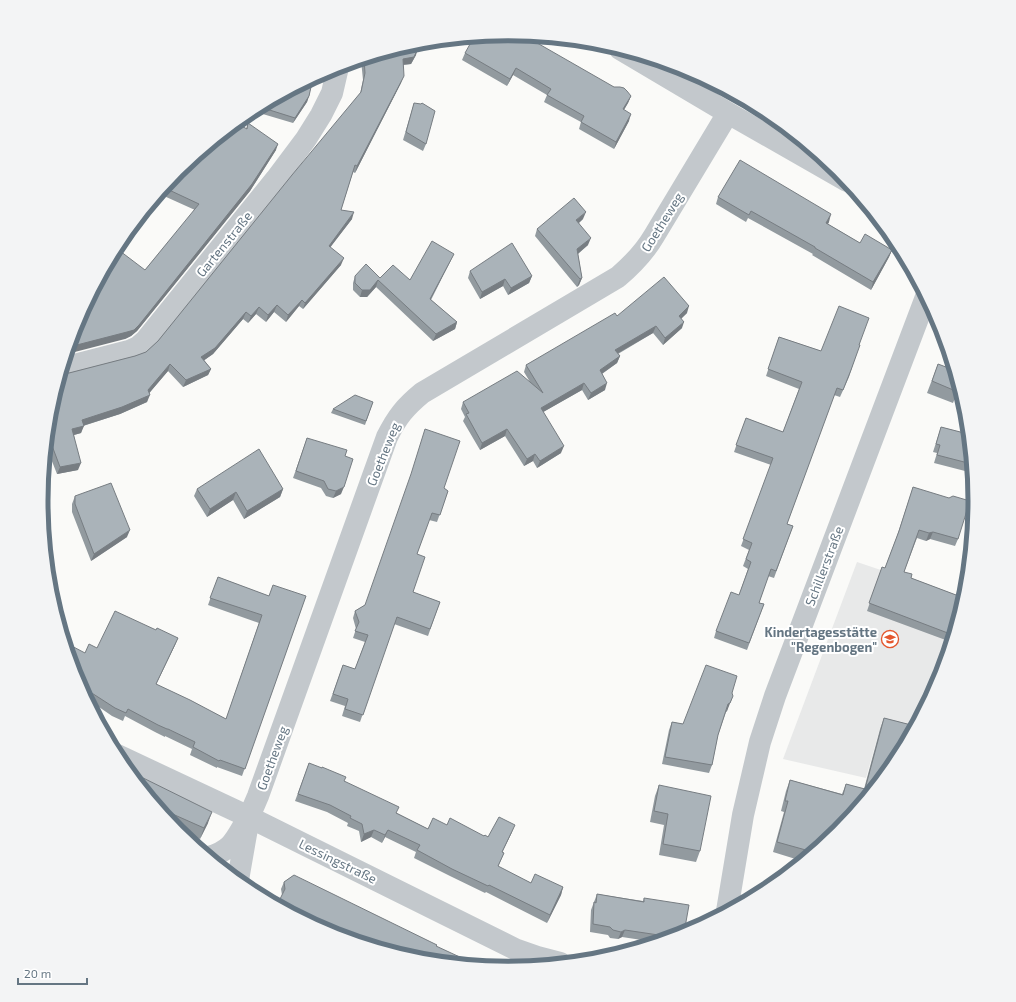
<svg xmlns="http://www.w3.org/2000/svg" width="1016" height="1002" font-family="'Exo 2',sans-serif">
	<rect width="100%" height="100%" fill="#fafaf8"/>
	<!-- built -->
	<path fill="#e8e9e9" d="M 857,562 L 964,598 L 939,680 L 909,736 L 880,728 L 866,778 L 783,759 Z"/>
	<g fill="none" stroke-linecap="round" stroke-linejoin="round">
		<!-- minor -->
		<path stroke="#c3c8cc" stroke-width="22" d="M 620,49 L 728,113 L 847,181
			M 63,368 L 129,351 L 138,347 L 146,340 L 276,179 L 306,139 L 321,115 L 332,93 L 338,67
			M 117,755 L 249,817 L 517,950 L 537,957 L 560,963
			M 209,857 C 231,850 234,842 245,823
			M 238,880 L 249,817 L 258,796 L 387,437 C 397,417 405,407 422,393 L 618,277 C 632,265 644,253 654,236 L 728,113
			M 727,911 L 743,815 L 760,742 L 775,696 L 926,297"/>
	</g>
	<!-- wall -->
	<path fill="#929a9f" d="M 495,38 L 614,87 L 631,96 L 628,103 L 624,110 L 629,121 L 614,149 L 579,129 L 581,122 L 544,102 L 547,95 L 513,75 L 507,86 L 462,60 L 465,53 Z
		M 417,43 L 416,55 L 411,64 L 403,65 L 401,83 L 355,173 L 353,172 L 341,210 L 352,219 L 330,247 L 341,265 L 303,309 L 299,306 L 286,322 L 274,312 L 266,322 L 256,314 L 248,323 L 243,319 L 213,354 L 204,360 L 211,369 L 208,375 L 183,387 L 168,371 L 149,393 L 147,402 L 120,414 L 83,426 L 81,433 L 74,435 L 78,470 L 57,474 L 46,446 L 50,410 L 63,373 L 69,373 L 135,356 L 146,352 L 158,341 L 360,94 L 363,80 L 361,60 Z
		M 313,78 L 309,96 L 307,102 L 293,123 L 256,112 L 257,108 Z
		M 414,103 L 426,144 L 423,151 L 403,140 Z
		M 248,123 L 276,150 L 250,191 L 137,331 L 131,336 L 125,339 L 145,270 L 195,210 L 164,196 L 167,189 L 246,129 Z
		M 718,197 L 829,222 L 828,224 L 860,243 L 892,250 L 889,257 L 871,290 L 812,255 L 813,254 L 748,218 L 746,222 L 716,204 Z
		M 583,219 L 579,223 L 588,245 L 578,254 L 582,278 L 579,285 L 577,287 L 535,236 L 537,229 Z
		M 451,260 L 431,300 L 457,322 L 455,329 L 433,341 L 376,287 L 367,297 L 360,297 L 353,290 L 353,283 L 355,276 L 380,278 L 410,280 Z
		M 470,271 L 532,276 L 529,283 L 508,295 L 503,286 L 480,299 L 468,278 Z
		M 687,313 L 681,318 L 682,328 L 663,345 L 653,333 L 618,354 L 620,356 L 617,363 L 602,374 L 605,390 L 588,400 L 582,390 L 543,412 L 561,453 L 537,468 L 533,461 L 524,466 L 505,436 L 480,450 L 463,421 L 465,417 L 461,409 L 463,402 L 530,382 L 524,372 L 526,365 L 617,316 Z
		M 779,337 L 821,351 L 859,345 L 849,377 L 840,397 L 834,395 L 806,472 L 787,524 L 793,526 L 774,578 L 768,576 L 759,603 L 764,604 L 747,650 L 714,638 L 716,631 L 739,595 L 748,569 L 743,566 L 749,550 L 741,546 L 771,465 L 734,452 L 746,418 L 783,432 L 799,389 L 766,376 Z
		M 938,364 L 959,388 L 953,403 L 927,393 Z
		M 373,402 L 365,425 L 331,413 L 333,409 Z
		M 941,427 L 968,434 L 974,487 L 971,486 L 965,471 L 934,463 L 937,453 L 933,452 Z
		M 307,438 L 345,456 L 341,494 L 333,498 L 326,496 L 321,488 L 293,478 Z
		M 913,487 L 958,539 L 955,546 L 930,539 L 926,541 L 917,538 L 904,572 L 911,578 L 964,598 L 951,642 L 867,611 L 882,567 L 885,568 L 897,536 Z
		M 444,488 L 448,491 L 437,522 L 429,520 L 417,554 L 413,592 L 440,602 L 428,636 L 394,624 L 360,722 L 342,716 L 345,706 L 330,701 L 343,665 L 355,669 L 365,642 L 353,638 L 356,629 L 353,618 L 355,611 L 365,605 Z
		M 197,489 L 283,489 L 280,497 L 244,519 L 233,500 L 207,517 L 194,496 Z
		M 75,496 L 127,537 L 91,561 L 72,512 L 72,504 Z
		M 218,577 L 269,596 L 306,596 L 242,776 L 217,767 L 217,768 L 190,755 L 192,749 L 165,736 L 165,737 L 155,732 L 125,716 L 123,721 L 112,716 L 86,698 L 76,680 L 85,653 L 97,648 L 156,630 L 178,638 L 175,645 L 156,684 L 226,719 L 259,623 L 208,605 Z
		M 732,693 L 727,711 L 726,712 L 718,735 L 712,765 L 709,773 L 662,764 L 669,730 L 672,722 L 683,724 Z
		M 884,718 L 915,726 L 838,831 L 802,861 L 773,852 L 784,812 L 781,811 L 786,791 L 790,780 L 842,794 L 846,784 L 864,789 L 880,729 Z
		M 309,763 L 344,781 L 397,813 L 428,829 L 447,825 L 488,837 L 512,832 L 502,852 L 504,853 L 498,867 L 531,883 L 563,887 L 561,895 L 547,923 L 486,892 L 485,893 L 450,876 L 414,858 L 416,852 L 385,837 L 382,843 L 371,837 L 361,842 L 359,831 L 347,826 L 348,823 L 327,812 L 295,801 Z
		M 127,770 L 208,823 L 200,839 L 175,828 Z
		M 659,785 L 700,851 L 696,862 L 659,855 L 664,825 L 650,822 L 655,796 Z
		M 294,875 L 282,895 L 281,889 L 284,882 Z
		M 597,894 L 643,901 L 644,898 L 684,933 L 655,942 L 622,937 L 618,939 L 610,938 L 608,935 L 590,932 L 591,910 Z"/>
	<!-- shaded-wall -->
	<path fill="#777d82" d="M 418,48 L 416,55 L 411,64 L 400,65 L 403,59 Z
		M 516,68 L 513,75 L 507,86 L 510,79 Z
		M 404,76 L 401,83 L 355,173 L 357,166 Z
		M 309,96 L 307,102 L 293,123 L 295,118 Z
		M 631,96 L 628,103 L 620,116 L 623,109 Z
		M 631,114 L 629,121 L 614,149 L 616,142 Z
		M 278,144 L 276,150 L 250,191 L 137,331 L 131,336 L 125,339 L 67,354 L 69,347 Z
		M 354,212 L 352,219 L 326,253 L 329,246 Z
		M 586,212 L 583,219 L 574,227 L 576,220 Z
		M 831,214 L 829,222 L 824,230 L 826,223 Z
		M 591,238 L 588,245 L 575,256 L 577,249 Z
		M 892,250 L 889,257 L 871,290 L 873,282 Z
		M 454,254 L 451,260 L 427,306 L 430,299 Z
		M 344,258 L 341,265 L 303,309 L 305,303 Z
		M 532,276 L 529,283 L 508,295 L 511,288 Z
		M 582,278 L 579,285 L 577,287 L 580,279 Z
		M 505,279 L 503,286 L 480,299 L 482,292 Z
		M 378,280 L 376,287 L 367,297 L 360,297 L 362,290 Z
		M 302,300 L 299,306 L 286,322 L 288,315 Z
		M 277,305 L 274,312 L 266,322 L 268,315 Z
		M 689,306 L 687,313 L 677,323 L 679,316 Z
		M 259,307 L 256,314 L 248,323 L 251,316 Z
		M 246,312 L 243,319 L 213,354 L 199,364 L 201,357 Z
		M 457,322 L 455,329 L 433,341 L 436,334 Z
		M 684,322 L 682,328 L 663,345 L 665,338 Z
		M 656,326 L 653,333 L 613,356 L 615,350 Z
		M 620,356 L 617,363 L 597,377 L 600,370 Z
		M 170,364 L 168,371 L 146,397 L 150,395 L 147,402 L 120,414 L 79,427 L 82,420 L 148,390 Z
		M 211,369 L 208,375 L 183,387 L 186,380 Z
		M 584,383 L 582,390 L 538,415 L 541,408 Z
		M 607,383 L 605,390 L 588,400 L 591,393 Z
		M 84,426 L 81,433 L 70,436 L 72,429 Z
		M 507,429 L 505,436 L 480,450 L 482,443 Z
		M 564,446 L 561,453 L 537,468 L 540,461 Z
		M 535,454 L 533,461 L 524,466 L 527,459 Z
		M 81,463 L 78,470 L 57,474 L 60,467 Z
		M 344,487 L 341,494 L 333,498 L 336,491 Z
		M 283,489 L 280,497 L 244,519 L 247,511 Z
		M 236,492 L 233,500 L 207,517 L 210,509 Z
		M 130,530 L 127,537 L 91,561 L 94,554 Z
		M 933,532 L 930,539 L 926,541 L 929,533 Z
		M 178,638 L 175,645 L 153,691 L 156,684 Z
		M 733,696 L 727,711 L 726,712 L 728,704 Z
		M 212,812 L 208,823 L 200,839 L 204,828 Z
		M 515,825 L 512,832 L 499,859 L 502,852 Z
		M 374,830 L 371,837 L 361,842 L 364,834 Z
		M 388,830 L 385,837 L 382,843 L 385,835 Z
		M 563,887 L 561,895 L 547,923 L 550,915 Z
		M 625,930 L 622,937 L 618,939 L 621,932 Z"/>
	<!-- building -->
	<path fill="#aab3b9" stroke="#777d82" d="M 508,34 L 525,36 L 614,87 L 620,87 L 624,88 L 627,91 L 631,96 L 623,109 L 631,114 L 616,142 L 581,122 L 584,116 L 547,95 L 551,89 L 516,68 L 510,79 L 465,53 L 474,37 L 491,36 L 495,38 L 497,35 Z
		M 417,43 L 418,48 L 414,57 L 403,59 L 404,76 L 357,166 L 355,165 L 341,210 L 354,212 L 329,246 L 344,258 L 305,303 L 302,300 L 288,315 L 277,305 L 268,315 L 259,307 L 251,316 L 246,312 L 215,348 L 201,357 L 211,369 L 186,380 L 170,364 L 148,390 L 150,395 L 122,407 L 82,420 L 84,426 L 72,429 L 81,463 L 60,467 L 48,435 L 50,410 L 61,373 L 69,373 L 135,356 L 146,352 L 158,341 L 292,175 L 361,92 L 365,73 L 364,59 Z
		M 313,78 L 309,96 L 295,118 L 260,107 Z
		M 414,103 L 421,104 L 422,103 L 435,111 L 426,144 L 406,132 Z
		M 236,123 L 247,129 L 248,123 L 278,144 L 252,184 L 139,325 L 134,330 L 127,332 L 69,347 L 77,322 L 116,248 L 145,270 L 199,204 L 167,189 L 177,171 Z
		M 740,160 L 831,214 L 826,223 L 860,243 L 865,234 L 892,250 L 873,282 L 815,248 L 815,247 L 751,211 L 749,215 L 718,197 Z
		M 574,198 L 586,212 L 576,220 L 591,238 L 577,249 L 582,278 L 580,279 L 537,229 Z
		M 432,241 L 454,254 L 430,299 L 457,322 L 436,334 L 378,280 L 370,290 L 362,290 L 355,283 L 355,276 L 366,264 L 380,278 L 393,265 L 410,280 Z
		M 512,243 L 532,276 L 511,288 L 505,279 L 482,292 L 470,271 Z
		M 664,277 L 689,306 L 679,316 L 684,322 L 665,338 L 656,326 L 615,350 L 620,356 L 600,370 L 607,383 L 591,393 L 584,383 L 541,408 L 564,446 L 540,461 L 535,454 L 527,459 L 507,429 L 482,443 L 466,414 L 469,413 L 463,402 L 517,371 L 543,393 L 526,365 L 615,313 L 617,316 Z
		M 839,306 L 869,318 L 859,345 L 860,345 L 851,370 L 843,390 L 837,388 L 808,467 L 787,524 L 793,526 L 776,571 L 771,569 L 759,603 L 764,604 L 749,643 L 716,631 L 731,592 L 739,595 L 751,562 L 746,559 L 752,543 L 743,539 L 773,458 L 736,445 L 746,418 L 783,432 L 802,382 L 768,369 L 779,337 L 821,351 Z
		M 950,357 L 959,387 L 958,392 L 932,381 L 938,364 L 946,367 Z
		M 355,395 L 373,402 L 366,421 L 333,409 Z
		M 941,427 L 968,434 L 972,475 L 968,463 L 937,455 L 940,445 L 936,444 Z
		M 425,429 L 460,441 L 444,488 L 448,491 L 440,515 L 432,513 L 417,554 L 425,557 L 413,592 L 440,602 L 430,629 L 397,617 L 363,715 L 345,709 L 348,699 L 333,694 L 343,665 L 355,669 L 368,635 L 355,631 L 359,622 L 355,611 L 365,605 L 411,474 Z
		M 307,438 L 347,450 L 345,456 L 353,459 L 344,487 L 336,491 L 328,489 L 324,481 L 296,471 Z
		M 259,449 L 283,489 L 247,511 L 236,492 L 210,509 L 197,489 Z
		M 111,483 L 130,530 L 94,554 L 75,504 L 75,496 Z
		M 913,487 L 949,498 L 953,496 L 970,501 L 958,539 L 933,532 L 929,533 L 919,530 L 904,572 L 912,574 L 911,578 L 964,598 L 953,635 L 869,603 L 882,567 L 885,568 L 899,531 Z
		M 218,577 L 269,596 L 273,585 L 306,596 L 245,769 L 220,760 L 219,761 L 193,747 L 195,742 L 168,729 L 167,729 L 158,725 L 128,709 L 126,713 L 115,708 L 84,688 L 82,689 L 76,680 L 66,643 L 85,653 L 89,644 L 97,648 L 115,611 L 156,630 L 157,628 L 178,638 L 156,684 L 190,700 L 226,719 L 262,615 L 210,598 Z
		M 706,665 L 737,676 L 732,693 L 733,696 L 730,703 L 728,704 L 718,735 L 712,765 L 665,757 L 672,722 L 683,724 Z
		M 884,718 L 915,726 L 896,761 L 838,831 L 813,852 L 777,842 L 788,801 L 785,801 L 790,780 L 843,795 L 846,784 L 865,789 Z
		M 309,763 L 322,768 L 322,767 L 346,777 L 344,781 L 399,807 L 396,813 L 428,829 L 433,818 L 447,825 L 450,818 L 484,836 L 485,835 L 488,837 L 499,817 L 515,825 L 502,852 L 504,853 L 498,866 L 531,883 L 535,874 L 563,887 L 550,915 L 489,885 L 488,886 L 452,869 L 417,850 L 420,845 L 388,830 L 385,835 L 374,830 L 364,834 L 362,824 L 350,818 L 351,816 L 330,805 L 298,794 Z
		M 127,770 L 212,812 L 204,828 L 159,808 Z
		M 659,785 L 711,796 L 700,851 L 663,844 L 668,814 L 654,811 Z
		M 294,875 L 437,945 L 436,946 L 477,965 L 417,959 L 329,932 L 277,905 L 285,889 L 284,882 Z
		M 597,894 L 644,902 L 644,898 L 689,905 L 684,933 L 672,937 L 625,930 L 621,932 L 613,930 L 610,927 L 593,924 L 594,902 L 596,903 Z"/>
	<!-- icons -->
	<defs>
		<g id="school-ring" transform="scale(0.9)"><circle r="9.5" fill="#fff" stroke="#e4572e" stroke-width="1.5"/><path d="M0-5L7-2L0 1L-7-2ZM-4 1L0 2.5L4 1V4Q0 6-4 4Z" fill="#e4572e"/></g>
	</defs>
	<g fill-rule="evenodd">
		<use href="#school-ring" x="890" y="639"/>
	</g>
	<g text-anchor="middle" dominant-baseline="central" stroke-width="4" stroke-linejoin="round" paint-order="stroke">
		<!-- street labels -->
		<g font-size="13" fill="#657683" stroke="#fff">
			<text transform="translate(662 222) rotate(-58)">Goetheweg</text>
			<text transform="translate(224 244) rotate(-51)">Gartenstraße</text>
			<text transform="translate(383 454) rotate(-68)">Goetheweg</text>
			<text transform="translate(824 566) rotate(-69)">Schillerstraße</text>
			<text transform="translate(272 758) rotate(-70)">Goetheweg</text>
			<text transform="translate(338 861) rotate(26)">Lessingstraße</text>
		</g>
		<!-- poi labels -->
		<g font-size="13" font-weight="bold" fill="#657683" stroke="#fff" text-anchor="end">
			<text x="877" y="632">Kindertagesstätte<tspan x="877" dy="15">"Regenbogen"</tspan></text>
		</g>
	</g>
	<!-- crop -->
	<path d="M0 0H1016V1002H0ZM48 501a460 460 0 1 1 920 0a460 460 0 1 1-920 0Z" fill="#f3f4f5" fill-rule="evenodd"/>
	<path fill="none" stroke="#657683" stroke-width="5" d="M48 501a460 460 0 1 1 920 0a460 460 0 1 1-920 0Z"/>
	<!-- scale -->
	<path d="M18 978v6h69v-6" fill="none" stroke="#657683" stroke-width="2"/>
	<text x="24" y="978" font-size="12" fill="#657683" stroke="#ffffff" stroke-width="3" paint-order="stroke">20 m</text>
</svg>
